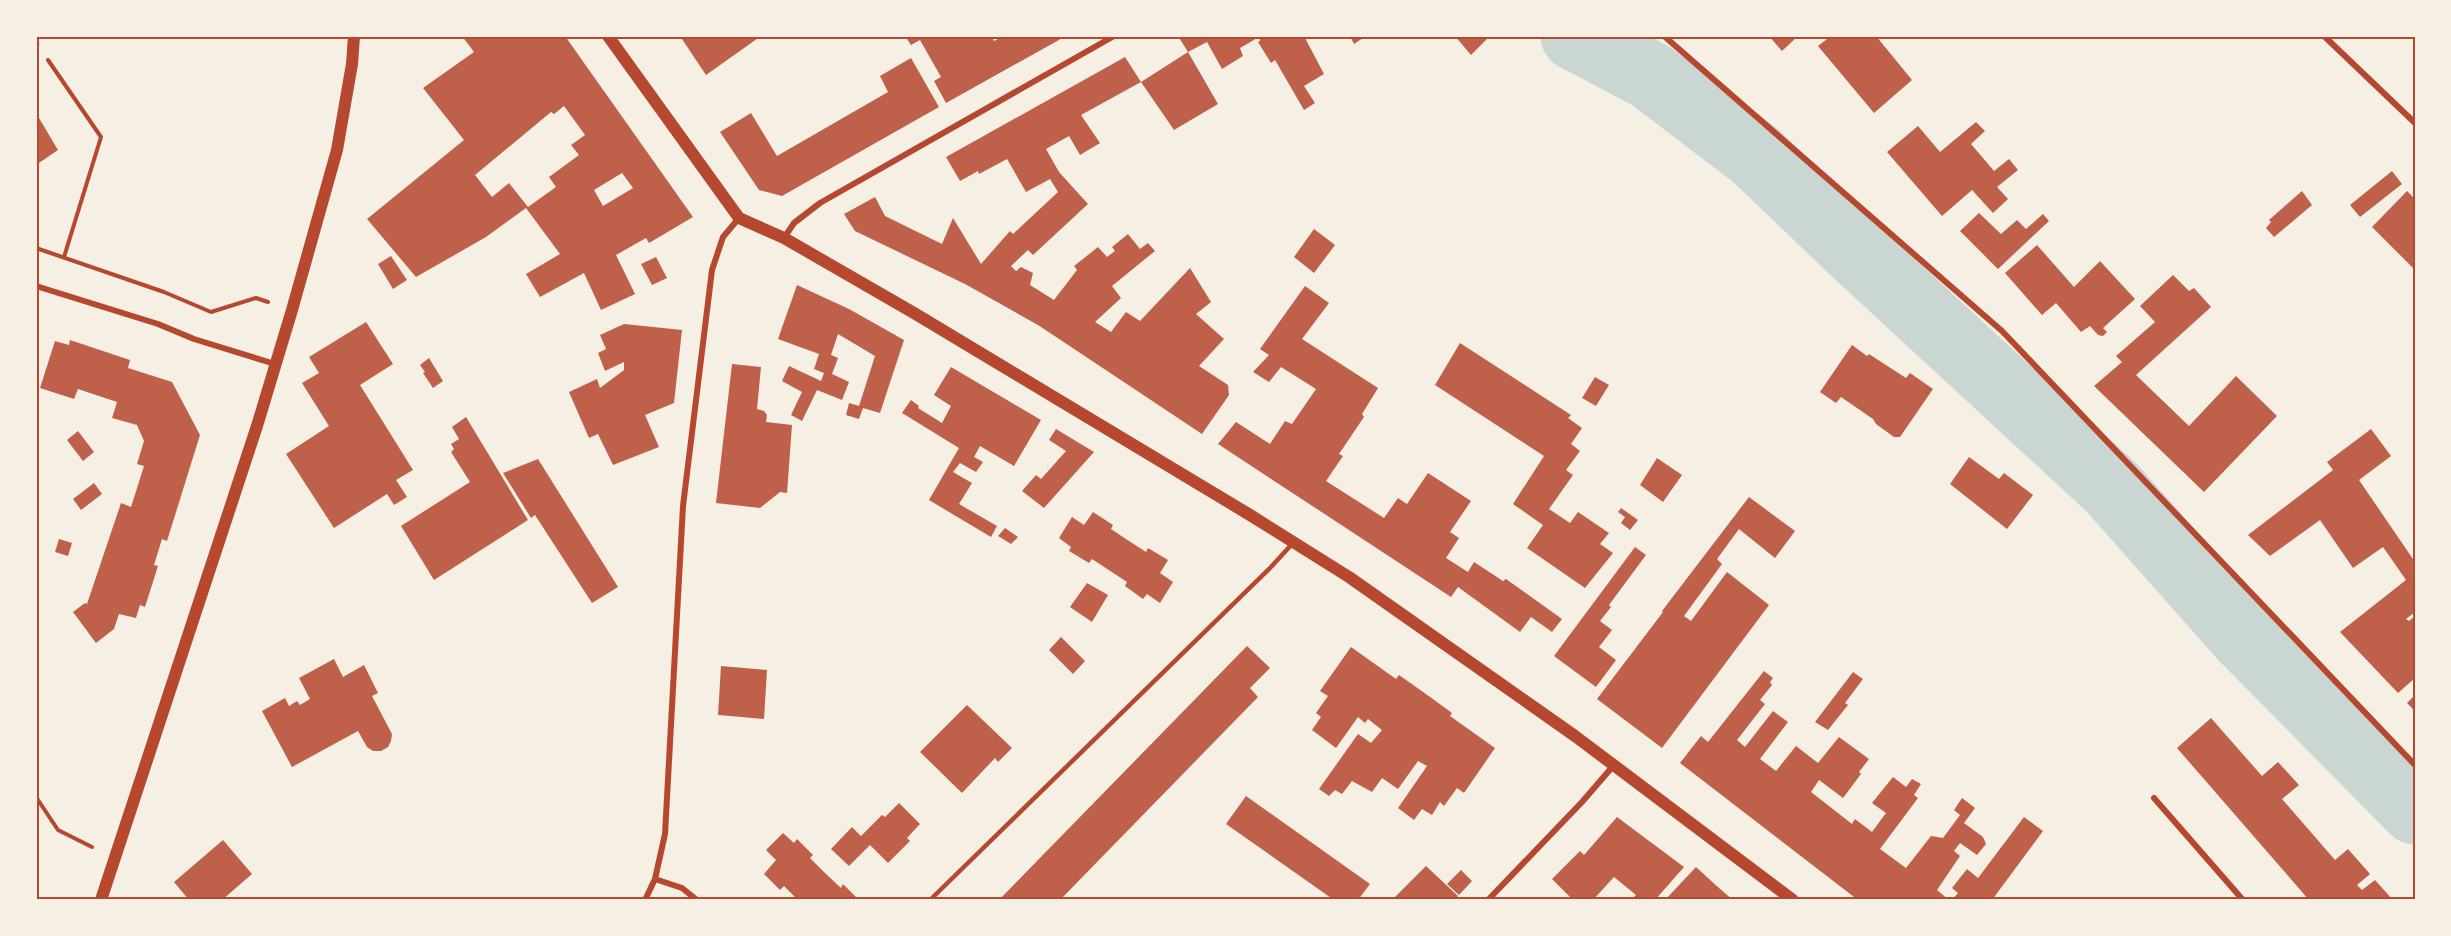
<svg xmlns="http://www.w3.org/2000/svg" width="2451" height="936" font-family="Ubuntu,sans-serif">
	<rect width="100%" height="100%" fill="#f6efe4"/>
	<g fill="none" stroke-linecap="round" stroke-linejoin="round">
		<!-- river -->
		<path stroke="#c9d6d2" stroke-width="69" d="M 1575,36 L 1651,76 L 1756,156 L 1852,248 L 2112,488 L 2245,638 L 2415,810"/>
	</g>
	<!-- building -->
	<path fill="#bf614a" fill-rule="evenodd" d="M 462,36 L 565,36 L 693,217 L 649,243 L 646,238 L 616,255 L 635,294 L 601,310 L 584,273 L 540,297 L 526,274 L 560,254 L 526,208 L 486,237 L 416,277 L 367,219 L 464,140 L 423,88 L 474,52 ZM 564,106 L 585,135 L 571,145 L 579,155 L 549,177 L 556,187 L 528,207 L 509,183 L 492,197 L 475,175 L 551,112 L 554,114 ZM 622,173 L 633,188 L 603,206 L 594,190 Z
		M 680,36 L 761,36 L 706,75 Z
		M 905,36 L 991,36 L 994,41 L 1004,36 L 1066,36 L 946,103 L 934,81 L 941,77 L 920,40 L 911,45 Z
		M 1178,36 L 1304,36 L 1324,74 L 1304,86 L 1315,103 L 1304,110 L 1275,60 L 1271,63 L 1258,42 L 1260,41 L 1259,37 L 1240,48 L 1243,56 L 1222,69 L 1207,42 L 1188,52 Z
		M 1350,36 L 1362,36 L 1363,38 L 1354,44 Z
		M 1455,36 L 1490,36 L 1471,55 Z
		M 1769,36 L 1798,36 L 1782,51 Z
		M 1831,36 L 1876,36 L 1912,80 L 1874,113 L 1818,46 Z
		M 1188,52 L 1218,104 L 1174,130 L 1141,82 Z
		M 1125,57 L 1141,82 L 1081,115 L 1100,143 L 1080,155 L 1069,136 L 1046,149 L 1059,172 L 1088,204 L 1033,255 L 1028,250 L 1011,266 L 1016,271 L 1021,267 L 1033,273 L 1030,285 L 1054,300 L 1077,270 L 1074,266 L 1098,247 L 1107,257 L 1115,251 L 1112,247 L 1128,234 L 1140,249 L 1148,243 L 1155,251 L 1112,286 L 1121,298 L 1095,322 L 1111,332 L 1126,312 L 1140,321 L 1190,268 L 1211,302 L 1196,314 L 1224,339 L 1199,366 L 1228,385 L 1229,395 L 1202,434 L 1038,325 L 965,284 L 855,231 L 844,214 L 875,197 L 885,216 L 942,244 L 953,218 L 981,264 L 1010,231 L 1013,234 L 1058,192 L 1050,179 L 1026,192 L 1007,159 L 979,174 L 978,171 L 960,181 L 946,157 Z
		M 911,58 L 939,107 L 782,196 L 759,190 L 720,132 L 751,113 L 777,156 L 888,92 L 880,76 Z
		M 36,113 L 58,150 L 36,165 Z
		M 1976,122 L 1985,131 L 1971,144 L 1994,171 L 2009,159 L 2018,170 L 1997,187 L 2008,199 L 1993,213 L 1972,190 L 1942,216 L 1887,152 L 1918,126 L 1940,152 Z
		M 2392,171 L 2402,184 L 2360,217 L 2350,205 Z
		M 2302,191 L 2312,205 L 2274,237 L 2266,228 L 2271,222 L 2269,220 Z
		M 2407,191 L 2415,199 L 2415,270 L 2372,227 Z
		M 1979,213 L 2001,234 L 2017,220 L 2026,229 L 2043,214 L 2049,221 L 1998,269 L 1960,231 Z
		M 1314,229 L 1335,245 L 1314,273 L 1294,257 Z
		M 2037,245 L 2074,287 L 2100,261 L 2135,299 L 2103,328 L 2107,332 L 2103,336 L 2098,335 L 2090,326 L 2081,332 L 2056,303 L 2042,315 L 2005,273 Z
		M 391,256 L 407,280 L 393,289 L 378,264 Z
		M 656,257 L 667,278 L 652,285 L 641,264 Z
		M 2173,275 L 2189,291 L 2194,288 L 2211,307 L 2136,375 L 2189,426 L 2236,376 L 2277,416 L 2204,492 L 2094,386 L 2122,362 L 2116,356 L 2155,322 L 2140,306 Z
		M 797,285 L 849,309 L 904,340 L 880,413 L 863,408 L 859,419 L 846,415 L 849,403 L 859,406 L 875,356 L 838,334 L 831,355 L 838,358 L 832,374 L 849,382 L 842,400 L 817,390 L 802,421 L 791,415 L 802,392 L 782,381 L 789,366 L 821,381 L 824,373 L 814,369 L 819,354 L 778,339 Z
		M 1305,286 L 1329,303 L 1302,339 L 1378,388 L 1362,414 L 1364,417 L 1339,454 L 1343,456 L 1326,481 L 1384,518 L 1398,498 L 1407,504 L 1428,473 L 1471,501 L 1450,532 L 1459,538 L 1446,558 L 1468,572 L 1474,562 L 1503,581 L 1506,579 L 1562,619 L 1552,632 L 1531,617 L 1520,632 L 1458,587 L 1451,597 L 1218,444 L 1236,422 L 1270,444 L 1285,421 L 1292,424 L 1316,389 L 1281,367 L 1269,382 L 1253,372 L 1269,355 L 1260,349 Z
		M 366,322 L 393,364 L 360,385 L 413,470 L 396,480 L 407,497 L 394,505 L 387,494 L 334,528 L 286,454 L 329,426 L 302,383 L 319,373 L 309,357 Z
		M 624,324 L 682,330 L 674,403 L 645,415 L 659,447 L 613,465 L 598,434 L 589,438 L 569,392 L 597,379 L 600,388 L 624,370 L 624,362 L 605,371 L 598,353 L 606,349 L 600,335 Z
		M 70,340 L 130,360 L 128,368 L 172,382 L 200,435 L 167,541 L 162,539 L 154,565 L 158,566 L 145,607 L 140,605 L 136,618 L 119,614 L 114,629 L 96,643 L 73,612 L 85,603 L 87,604 L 121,503 L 131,507 L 144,466 L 137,464 L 144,441 L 137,425 L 112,418 L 117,402 L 78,389 L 74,399 L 40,388 L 55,341 L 69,345 Z
		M 1460,343 L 1571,415 L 1568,418 L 1582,428 L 1571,444 L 1580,451 L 1566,470 L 1573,475 L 1549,509 L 1570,523 L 1578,512 L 1609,533 L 1600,544 L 1613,553 L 1585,588 L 1527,548 L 1543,525 L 1513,504 L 1544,456 L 1435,385 Z
		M 1852,345 L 1867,356 L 1869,354 L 1906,378 L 1910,373 L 1933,389 L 1900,437 L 1894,437 L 1876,424 L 1873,419 L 1841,397 L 1836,403 L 1820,392 Z
		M 429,358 L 443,381 L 433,388 L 423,373 L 425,372 L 420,365 Z
		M 732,364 L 761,367 L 757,409 L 764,411 L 767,415 L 766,422 L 792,425 L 787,493 L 780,492 L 760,508 L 716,503 Z
		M 951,367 L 1041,420 L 1014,466 L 980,446 L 974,457 L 983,462 L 976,472 L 960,463 L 953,472 L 972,483 L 959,504 L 997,526 L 991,537 L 929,500 L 959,448 L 902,413 L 911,400 L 919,406 L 918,408 L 942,423 L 951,406 L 934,395 Z
		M 1595,377 L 1609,385 L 1596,406 L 1582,398 Z
		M 466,417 L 528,520 L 434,580 L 401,526 L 470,482 L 451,452 L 454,449 L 451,444 L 459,439 L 452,427 Z
		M 1056,429 L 1094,452 L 1044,508 L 1022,491 L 1036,475 L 1041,479 L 1066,451 L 1049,440 Z
		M 2371,429 L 2391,456 L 2359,480 L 2415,562 L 2415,612 L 2406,619 L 2409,621 L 2415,616 L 2415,678 L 2398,693 L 2340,632 L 2406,580 L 2383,547 L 2353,568 L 2320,520 L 2270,556 L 2248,535 L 2333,470 L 2327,462 Z
		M 78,431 L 94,452 L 83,461 L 67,440 Z
		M 1969,457 L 1999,479 L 2004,473 L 2033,495 L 2007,529 L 1950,484 Z
		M 1657,458 L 1682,475 L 1663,502 L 1640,485 Z
		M 538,459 L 618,587 L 592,603 L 535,515 L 531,518 L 503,473 Z
		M 94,483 L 102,494 L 81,510 L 73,499 Z
		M 1749,497 L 1795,531 L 1775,558 L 1739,529 L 1717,559 L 1722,564 L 1684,616 L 1691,621 L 1727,572 L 1769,605 L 1662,748 L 1597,699 L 1663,612 L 1662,611 Z
		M 1621,508 L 1638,520 L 1630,530 L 1621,523 L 1625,517 L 1618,512 Z
		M 1093,512 L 1113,525 L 1111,529 L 1129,541 L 1146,552 L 1148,548 L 1168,560 L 1160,573 L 1173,582 L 1160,603 L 1147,594 L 1143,599 L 1125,586 L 1127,582 L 1092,559 L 1089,563 L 1069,551 L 1071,547 L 1059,538 L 1072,517 L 1084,525 Z
		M 1005,528 L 1018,537 L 1011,544 L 998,536 Z
		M 59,539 L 72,543 L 68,556 L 55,552 Z
		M 1635,547 L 1646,555 L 1609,605 L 1611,607 L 1600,621 L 1612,630 L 1599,647 L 1616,660 L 1596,687 L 1554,656 Z
		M 1087,583 L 1108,595 L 1092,622 L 1070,607 Z
		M 1061,637 L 1085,661 L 1073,674 L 1049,650 Z
		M 1247,646 L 1270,668 L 1250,688 L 1258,697 L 1060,900 L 999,900 Z
		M 1351,647 L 1396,679 L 1399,675 L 1426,694 L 1452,713 L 1450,716 L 1495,748 L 1464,793 L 1457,788 L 1444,806 L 1440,802 L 1432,815 L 1422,809 L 1414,820 L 1398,808 L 1427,766 L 1418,761 L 1398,789 L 1382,778 L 1372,792 L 1352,781 L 1342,794 L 1335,790 L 1329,796 L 1319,789 L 1358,734 L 1371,743 L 1382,730 L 1368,719 L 1365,723 L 1358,717 L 1336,748 L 1312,730 L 1321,717 L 1316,713 L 1328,696 L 1320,691 Z
		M 334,659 L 343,677 L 364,665 L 378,693 L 372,696 L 392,734 L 391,741 L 388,747 L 381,751 L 373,751 L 367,747 L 358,731 L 292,767 L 262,711 L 285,698 L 289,706 L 297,701 L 300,705 L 310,699 L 299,678 Z
		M 721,666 L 767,670 L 764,719 L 718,715 Z
		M 1764,671 L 1773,678 L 1770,682 L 1772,685 L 1760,700 L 1765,704 L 1737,740 L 1745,747 L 1773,711 L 1788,722 L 1760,759 L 1776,771 L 1796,746 L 1818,763 L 1839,737 L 1869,759 L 1859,772 L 1861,774 L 1843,798 L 1819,780 L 1811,792 L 1852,824 L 1855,819 L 1872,832 L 1886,813 L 1872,803 L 1893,777 L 1906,787 L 1912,779 L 1921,784 L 1914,795 L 1918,798 L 1880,849 L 1906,868 L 1931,836 L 1943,838 L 1960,815 L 1954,810 L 1962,798 L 1975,808 L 1964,823 L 1983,837 L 1986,844 L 1977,855 L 1960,843 L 1954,851 L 1960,856 L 1937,890 L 1949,900 L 1858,900 L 1680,763 L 1701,736 L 1708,742 Z
		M 1853,672 L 1863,679 L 1845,703 L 1848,705 L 1828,730 L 1815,722 Z
		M 2415,695 L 2415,711 L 2407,703 Z
		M 967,705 L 1012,748 L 998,762 L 995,758 L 962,793 L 920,752 Z
		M 2211,718 L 2262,776 L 2278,762 L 2299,785 L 2282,799 L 2335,860 L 2348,849 L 2370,874 L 2357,885 L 2362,890 L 2375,880 L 2393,900 L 2309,900 L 2177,748 Z
		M 1246,796 L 1370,884 L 1358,900 L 1334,900 L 1226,824 Z
		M 899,803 L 920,824 L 907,838 L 910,841 L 888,863 L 870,845 L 849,866 L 831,849 L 852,827 L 861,836 L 882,815 L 885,817 Z
		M 1617,817 L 1684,867 L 1655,900 L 1631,900 L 1636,895 L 1614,877 L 1593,900 L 1573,900 L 1552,879 L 1580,851 L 1584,855 Z
		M 2024,817 L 2043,831 L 1992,900 L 1952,900 L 1958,893 L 1952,888 L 1967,869 L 1978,878 Z
		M 783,833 L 794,843 L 797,839 L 813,855 L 810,858 L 825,873 L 841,888 L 843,884 L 859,900 L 798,900 L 784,886 L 780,890 L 764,874 L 776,860 L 766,850 Z
		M 223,840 L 252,874 L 222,900 L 189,900 L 174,882 Z
		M 1426,866 L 1458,896 L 1454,900 L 1392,900 Z
		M 1696,867 L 1719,888 L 1733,900 L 1665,900 Z
		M 1461,870 L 1472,881 L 1459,895 L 1447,884 Z"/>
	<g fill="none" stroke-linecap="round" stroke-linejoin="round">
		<!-- path -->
		<path stroke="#b5482f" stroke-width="4" d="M 48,60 L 101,137 L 64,257
			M 36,248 L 164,292 L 211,312 L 256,298 L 268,302
			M 36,797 L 58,830 L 92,847"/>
		<!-- service -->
		<path stroke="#b5482f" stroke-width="4.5" d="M 36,42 L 37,43
			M 930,900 L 1271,567 L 1293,543"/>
		<!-- minor -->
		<path stroke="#b5482f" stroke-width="6" d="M 1664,36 L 2002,331 L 2415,765
			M 2324,36 L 2415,123
			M 784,238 L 794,223 L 820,203 L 1114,36
			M 36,286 L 158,324 L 194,339 L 275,364
			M 2154,798 L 2243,900
			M 655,879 L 682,888 L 697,900
			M 645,900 L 655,879 L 665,834 L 683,506 L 712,270 L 723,237 L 739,218
			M 1488,900 L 1582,802 L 1614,765"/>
		<!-- secondary -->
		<path stroke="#b5482f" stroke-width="12" d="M 608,36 L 739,218 L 784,238 L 914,313 L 1250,515 L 1349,577 L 1575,736 L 1793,900
			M 101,900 L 257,426 L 292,310 L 337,150 L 352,64 L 354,36"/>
	</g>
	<!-- border -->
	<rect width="2451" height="936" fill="none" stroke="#f6efe4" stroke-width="75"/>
	<rect x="38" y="38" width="2376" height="860" fill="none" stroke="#b5482f" stroke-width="2"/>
</svg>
